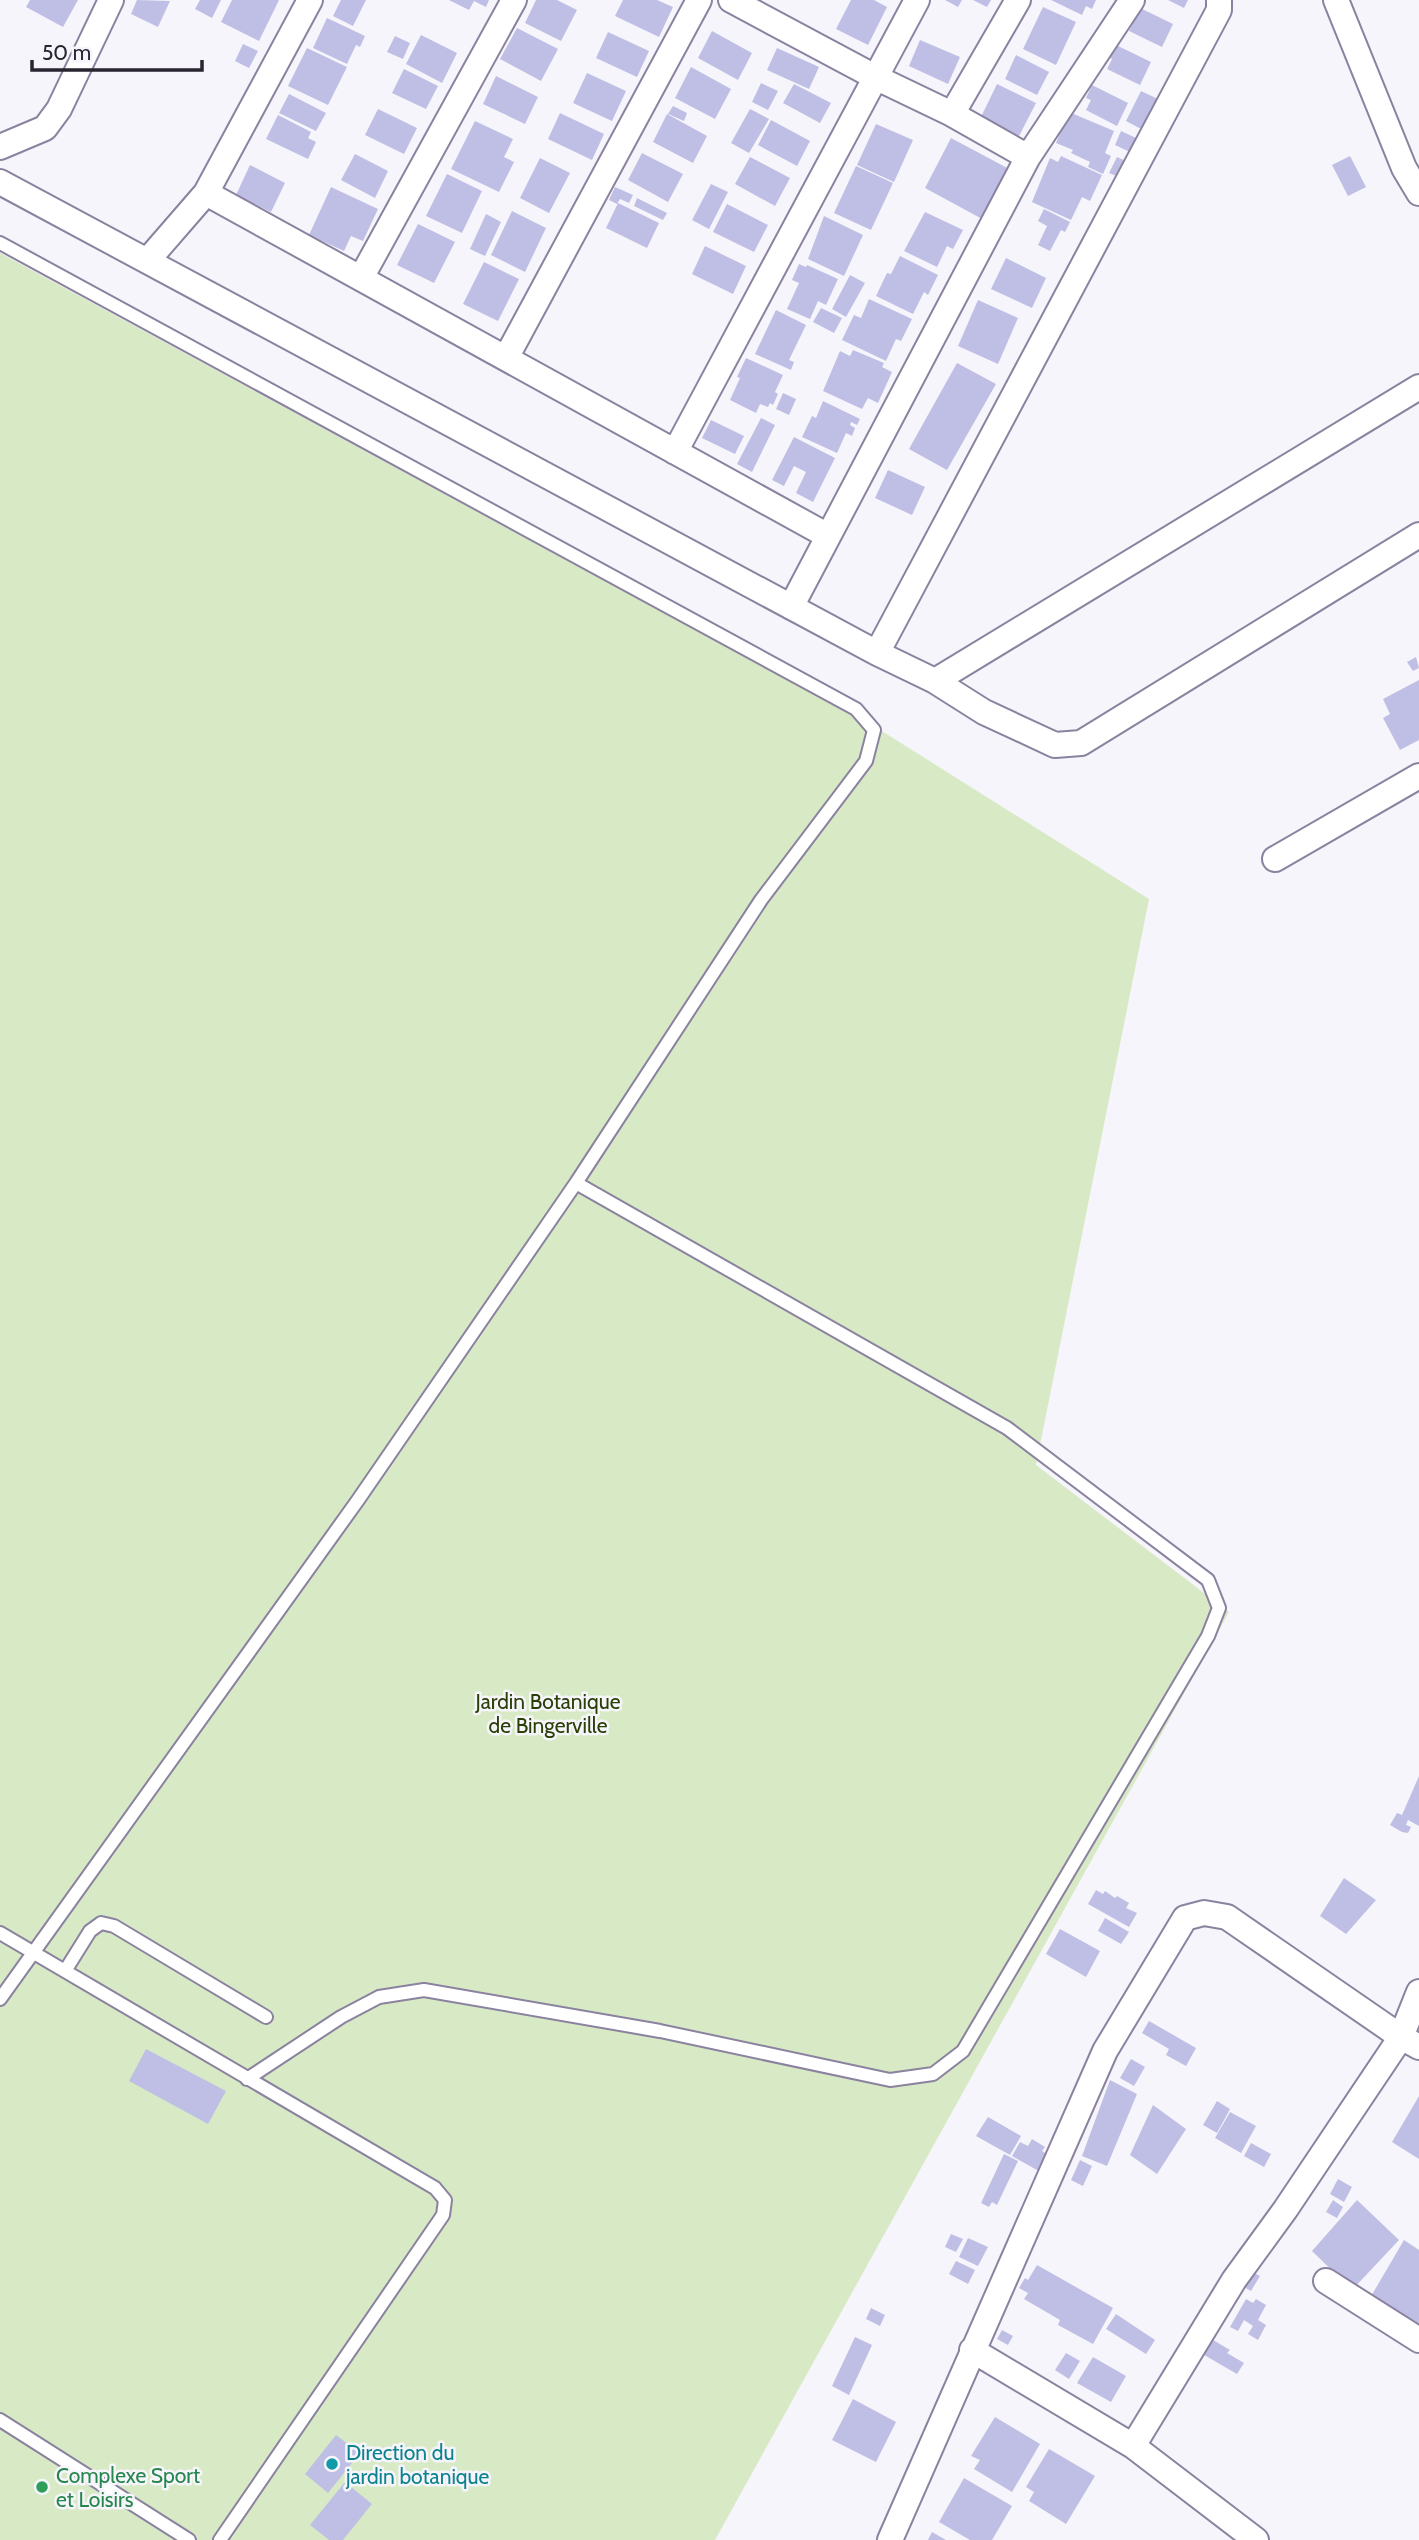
<svg xmlns="http://www.w3.org/2000/svg" width="1419" height="2540" font-family="Cabin,sans-serif">
	<rect width="100%" height="100%" fill="#f6f5fb"/>
	<!-- green -->
	<path fill="#d8eac5" d="M 0,253 L 885,733 L 1149,899 L 1036,1465 L 1229,1612 L 715,2540 L 0,2540 Z"/>
	<!-- building -->
	<path fill="#bfbfe5" d="M 30,0 L 78,0 L 63,27 L 26,7 Z
		M 137,0 L 170,1 L 158,27 L 131,14 Z
		M 200,0 L 221,0 L 212,18 L 195,9 Z
		M 232,0 L 279,0 L 259,41 L 221,22 Z
		M 341,0 L 366,0 L 353,26 L 333,16 Z
		M 449,0 L 489,0 L 486,7 L 474,1 L 469,10 Z
		M 536,0 L 557,0 L 577,10 L 561,41 L 525,23 Z
		M 623,0 L 657,0 L 673,7 L 659,37 L 615,16 Z
		M 851,0 L 874,0 L 887,7 L 868,45 L 836,29 Z
		M 945,0 L 962,0 L 958,7 Z
		M 973,0 L 991,0 L 987,7 Z
		M 1051,0 L 1096,0 L 1092,9 L 1086,6 L 1082,15 Z
		M 1168,0 L 1188,0 L 1184,8 Z
		M 1136,6 L 1173,24 L 1162,47 L 1129,31 L 1134,21 L 1129,18 Z
		M 1043,7 L 1076,22 L 1056,65 L 1023,49 Z
		M 327,18 L 365,36 L 360,47 L 356,45 L 347,64 L 313,48 Z
		M 517,28 L 558,49 L 541,81 L 500,59 Z
		M 712,31 L 752,53 L 738,80 L 698,58 Z
		M 608,32 L 649,51 L 637,77 L 596,58 Z
		M 421,35 L 457,53 L 442,83 L 406,64 Z
		M 395,36 L 410,43 L 403,59 L 387,52 Z
		M 920,40 L 960,57 L 948,84 L 909,66 Z
		M 243,44 L 258,51 L 249,68 L 235,61 Z
		M 1114,44 L 1151,62 L 1140,85 L 1107,69 L 1112,59 L 1108,57 Z
		M 307,48 L 347,67 L 328,105 L 288,86 Z
		M 777,48 L 819,67 L 809,89 L 767,70 Z
		M 1016,55 L 1049,72 L 1037,95 L 1005,79 Z
		M 691,67 L 731,89 L 715,119 L 675,98 Z
		M 404,69 L 438,86 L 426,109 L 392,93 Z
		M 587,73 L 626,91 L 612,121 L 573,103 Z
		M 496,76 L 538,97 L 525,124 L 483,104 Z
		M 761,83 L 778,91 L 768,110 L 752,102 Z
		M 794,84 L 831,103 L 820,123 L 783,103 Z
		M 997,84 L 1036,103 L 1018,138 L 980,119 Z
		M 1092,85 L 1128,103 L 1117,126 L 1086,110 L 1091,100 L 1086,98 Z
		M 1141,91 L 1158,99 L 1143,130 L 1126,121 Z
		M 289,94 L 326,113 L 316,131 L 279,113 Z
		M 673,106 L 687,113 L 684,121 L 668,114 Z
		M 378,109 L 417,128 L 404,154 L 365,135 Z
		M 750,109 L 769,119 L 749,153 L 731,143 Z
		M 1069,112 L 1114,131 L 1105,153 L 1111,156 L 1103,174 L 1088,167 L 1090,162 L 1071,153 L 1073,150 L 1056,143 Z
		M 560,113 L 604,134 L 592,160 L 548,139 Z
		M 667,114 L 707,136 L 693,163 L 653,142 Z
		M 278,115 L 311,132 L 308,138 L 316,142 L 308,159 L 266,139 Z
		M 771,120 L 810,141 L 797,166 L 758,145 Z
		M 475,121 L 513,139 L 504,157 L 514,162 L 499,192 L 451,169 Z
		M 876,124 L 913,140 L 894,182 L 857,165 Z
		M 1121,131 L 1136,138 L 1130,152 L 1115,145 Z
		M 951,138 L 1011,170 L 984,220 L 925,188 Z
		M 642,153 L 683,174 L 668,202 L 628,180 Z
		M 355,154 L 388,171 L 375,198 L 341,180 Z
		M 1061,156 L 1102,175 L 1090,201 L 1082,197 L 1071,220 L 1032,202 L 1050,158 L 1058,162 Z
		M 1350,156 L 1366,187 L 1348,196 L 1332,165 Z
		M 750,157 L 790,178 L 775,206 L 735,184 Z
		M 1117,157 L 1126,161 L 1119,177 L 1109,173 Z
		M 540,158 L 570,173 L 549,213 L 520,198 Z
		M 250,165 L 285,183 L 271,212 L 236,195 Z
		M 856,166 L 893,183 L 871,230 L 834,213 Z
		M 447,174 L 482,191 L 462,233 L 426,216 Z
		M 711,184 L 728,192 L 709,229 L 692,220 Z
		M 331,187 L 378,209 L 363,241 L 351,236 L 344,251 L 309,235 Z
		M 615,187 L 633,195 L 629,203 L 620,199 L 617,204 L 609,200 Z
		M 637,198 L 667,213 L 663,220 L 634,206 Z
		M 618,203 L 659,223 L 647,248 L 606,228 Z
		M 727,204 L 768,225 L 754,252 L 713,232 Z
		M 1044,209 L 1070,222 L 1065,232 L 1061,230 L 1050,251 L 1038,245 L 1047,226 L 1038,221 Z
		M 512,211 L 546,228 L 525,272 L 491,255 Z
		M 925,212 L 963,230 L 953,249 L 947,246 L 937,267 L 904,251 Z
		M 486,214 L 501,222 L 485,256 L 470,249 Z
		M 824,216 L 863,235 L 844,276 L 808,259 Z
		M 418,224 L 455,242 L 434,283 L 397,265 Z
		M 705,246 L 746,266 L 733,294 L 692,274 Z
		M 900,256 L 938,275 L 928,295 L 924,292 L 913,314 L 876,296 L 887,273 L 891,274 Z
		M 1006,258 L 1046,278 L 1032,308 L 991,289 Z
		M 484,262 L 519,279 L 498,321 L 463,304 Z
		M 799,264 L 806,267 L 807,265 L 838,279 L 826,305 L 818,301 L 810,319 L 787,309 L 799,283 L 792,280 Z
		M 850,275 L 865,283 L 846,317 L 832,309 Z
		M 869,299 L 912,319 L 901,341 L 896,339 L 886,361 L 842,340 L 854,315 L 861,318 Z
		M 978,300 L 1018,318 L 998,364 L 958,346 Z
		M 821,308 L 842,318 L 834,333 L 813,322 Z
		M 776,310 L 806,325 L 789,360 L 794,362 L 791,370 L 755,354 Z
		M 853,350 L 884,363 L 882,367 L 892,372 L 878,403 L 868,398 L 862,409 L 823,391 L 840,351 L 850,356 Z
		M 746,358 L 783,375 L 775,392 L 778,394 L 773,405 L 770,403 L 768,407 L 760,404 L 756,413 L 730,400 L 740,378 L 737,377 Z
		M 957,363 L 996,384 L 947,470 L 909,449 Z
		M 783,393 L 796,399 L 789,415 L 776,409 Z
		M 823,401 L 860,419 L 857,425 L 851,422 L 850,425 L 855,428 L 852,436 L 846,433 L 837,453 L 802,437 L 812,416 L 816,418 Z
		M 761,418 L 775,425 L 752,472 L 737,464 Z
		M 711,420 L 744,436 L 735,454 L 702,438 Z
		M 794,437 L 835,458 L 813,502 L 796,493 L 806,472 L 794,466 L 784,486 L 772,480 Z
		M 888,470 L 925,487 L 912,515 L 875,498 Z
		M 1416,657 L 1419,668 L 1413,671 L 1407,662 Z
		M 1419,680 L 1419,740 L 1400,750 L 1383,718 L 1390,714 L 1383,699 Z
		M 1419,1776 L 1419,1826 L 1408,1820 L 1406,1825 L 1411,1827 L 1408,1833 L 1402,1832 L 1390,1825 L 1397,1813 L 1402,1815 Z
		M 1344,1878 L 1376,1900 L 1346,1934 L 1320,1916 Z
		M 1096,1890 L 1103,1894 L 1105,1891 L 1115,1898 L 1117,1896 L 1129,1903 L 1126,1908 L 1137,1913 L 1129,1927 L 1088,1904 Z
		M 1105,1918 L 1129,1932 L 1121,1944 L 1098,1931 Z
		M 1060,1929 L 1100,1951 L 1086,1977 L 1046,1954 Z
		M 1149,2021 L 1196,2048 L 1186,2066 L 1166,2055 L 1169,2049 L 1142,2033 Z
		M 146,2049 L 226,2091 L 208,2124 L 129,2081 Z
		M 1131,2059 L 1145,2067 L 1134,2086 L 1120,2078 Z
		M 1110,2080 L 1137,2094 L 1107,2166 L 1082,2156 Z
		M 1419,2096 L 1419,2159 L 1392,2142 Z
		M 1217,2101 L 1230,2109 L 1217,2133 L 1203,2125 Z
		M 1153,2105 L 1186,2129 L 1157,2174 L 1130,2155 Z
		M 1230,2112 L 1256,2126 L 1241,2153 L 1215,2138 Z
		M 988,2117 L 1021,2136 L 1010,2155 L 976,2136 Z
		M 1032,2139 L 1045,2147 L 1042,2151 L 1053,2158 L 1044,2174 L 1012,2156 L 1020,2142 L 1028,2146 Z
		M 1251,2143 L 1271,2154 L 1264,2167 L 1244,2156 Z
		M 1004,2154 L 1018,2161 L 997,2205 L 992,2202 L 989,2207 L 981,2203 Z
		M 1080,2160 L 1092,2166 L 1083,2186 L 1071,2180 Z
		M 1338,2179 L 1352,2187 L 1344,2202 L 1330,2194 Z
		M 1333,2200 L 1343,2207 L 1337,2218 L 1326,2212 Z
		M 1357,2200 L 1399,2240 L 1352,2290 L 1312,2251 Z
		M 951,2234 L 963,2239 L 956,2252 L 945,2247 Z
		M 968,2238 L 988,2247 L 978,2266 L 959,2257 Z
		M 1404,2240 L 1419,2250 L 1419,2328 L 1370,2298 Z
		M 956,2261 L 975,2270 L 968,2284 L 949,2274 Z
		M 1037,2265 L 1113,2308 L 1093,2344 L 1058,2325 L 1060,2320 L 1024,2299 L 1028,2293 L 1019,2288 L 1025,2278 L 1028,2280 Z
		M 1248,2270 L 1260,2276 L 1251,2291 L 1240,2285 Z
		M 1246,2299 L 1253,2303 L 1256,2299 L 1266,2305 L 1258,2320 L 1266,2325 L 1258,2340 L 1248,2334 L 1253,2326 L 1244,2320 L 1238,2331 L 1230,2327 Z
		M 871,2308 L 885,2315 L 880,2326 L 866,2319 Z
		M 1116,2314 L 1155,2340 L 1146,2354 L 1106,2329 Z
		M 1002,2330 L 1013,2336 L 1008,2345 L 997,2339 Z
		M 855,2337 L 872,2345 L 849,2395 L 832,2386 Z
		M 1208,2337 L 1230,2350 L 1227,2353 L 1244,2363 L 1237,2374 L 1199,2352 Z
		M 1066,2353 L 1080,2361 L 1069,2379 L 1055,2370 Z
		M 1093,2357 L 1126,2376 L 1111,2402 L 1077,2383 Z
		M 853,2399 L 896,2422 L 876,2462 L 832,2440 Z
		M 995,2417 L 1040,2444 L 1012,2492 L 974,2469 L 980,2460 L 971,2456 Z
		M 336,2435 L 360,2453 L 328,2493 L 305,2474 Z
		M 1049,2449 L 1095,2476 L 1066,2524 L 1029,2501 L 1034,2492 L 1026,2487 Z
		M 964,2478 L 1012,2506 L 992,2540 L 970,2540 L 939,2522 Z
		M 345,2482 L 372,2504 L 343,2540 L 329,2540 L 310,2525 Z
		M 932,2532 L 946,2540 L 928,2540 Z"/>
	<g fill="none" stroke-linecap="round" stroke-linejoin="round">
		<!-- service casing -->
		<g stroke="#8a829f" stroke-width="16">
			<path id="service" d="M 0,243 L 856,709 L 874,730 L 866,761 L 761,900 L 576,1183 L 358,1500 L 0,1999
				M 0,1933 L 435,2188 L 445,2200 L 443,2215 L 220,2540
				M 65,1971 L 90,1931 L 101,1923 L 114,1926 L 266,2017
				M 247,2079 L 341,2017 L 379,1997 L 424,1990 L 660,2031 L 890,2080 L 933,2074 L 963,2051 L 1208,1636 L 1219,1608 L 1208,1580 L 1007,1428 L 576,1183
				M 0,2420 L 189,2540"/>
		</g>
		<!-- minor casing -->
		<g stroke="#8a829f" stroke-width="28">
			<path id="minor" d="M 731,0 L 877,78 L 952,114 L 1028,157
				M 1336,0 L 1404,168 L 1419,193
				M 952,114 L 1018,0
				M 0,147 L 45,128 L 59,109 L 111,0
				M 0,182 L 877,653 L 935,681 L 984,712 L 1055,745 L 1081,743 L 1419,535
				M 206,193 L 828,536
				M 147,261 L 206,193 L 310,0
				M 361,278 L 514,0
				M 506,358 L 699,0
				M 675,452 L 917,0
				M 791,607 L 1028,157 L 1132,0
				M 877,653 L 1219,10 L 1219,0
				M 935,681 L 1419,387
				M 1275,859 L 1419,776
				M 1419,1992 L 1401,2037 L 1419,2047
				M 1326,2281 L 1419,2340
				M 1133,2446 L 1256,2540
				M 890,2540 L 1105,2051 L 1185,1918 L 1204,1913 L 1227,1917 L 1401,2037 L 1285,2210 L 1234,2280 L 1133,2446 L 972,2350"/>
		</g>
		<!-- service -->
		<use href="#service" stroke="#fff" stroke-width="12"/>
		<!-- minor -->
		<use href="#minor" stroke="#fff" stroke-width="24"/>
	</g>
	<!-- markers -->
	<circle fill="#0f9aa8" stroke="#f6f5fb" stroke-width="2.5" cx="332" cy="2464" r="7"/>
	<circle fill="#2e9e5b" stroke="#f6f5fb" stroke-width="2.5" cx="42" cy="2487" r="7"/>
	<g text-anchor="middle" dominant-baseline="central" stroke-width="5" stroke-linejoin="round" paint-order="stroke">
		<!-- park labels -->
		<g font-size="21" fill="#2a3f06" stroke="#f6f5fb">
			<text x="548" y="1701">Jardin Botanique<tspan x="548" dy="24">de Bingerville</tspan></text>
		</g>
		<!-- culture labels -->
		<g font-size="21" fill="#0d838f" stroke="#f6f5fb" text-anchor="start">
			<text x="346" y="2452">Direction du<tspan x="346" dy="24">jardin botanique</tspan></text>
		</g>
		<!-- leisure labels -->
		<g font-size="21" fill="#27864d" stroke="#f6f5fb" text-anchor="start">
			<text x="56" y="2475">Complexe Sport<tspan x="56" dy="24">et Loisirs</tspan></text>
		</g>
	</g>
	<!-- scale -->
	<path d="M32 60v10h170v-10" fill="none" stroke="#282530" stroke-width="3.5"/>
	<text x="42" y="60" font-size="21" fill="#282530" stroke="#f6f5fb" stroke-width="5" paint-order="stroke">50 m</text>
</svg>
